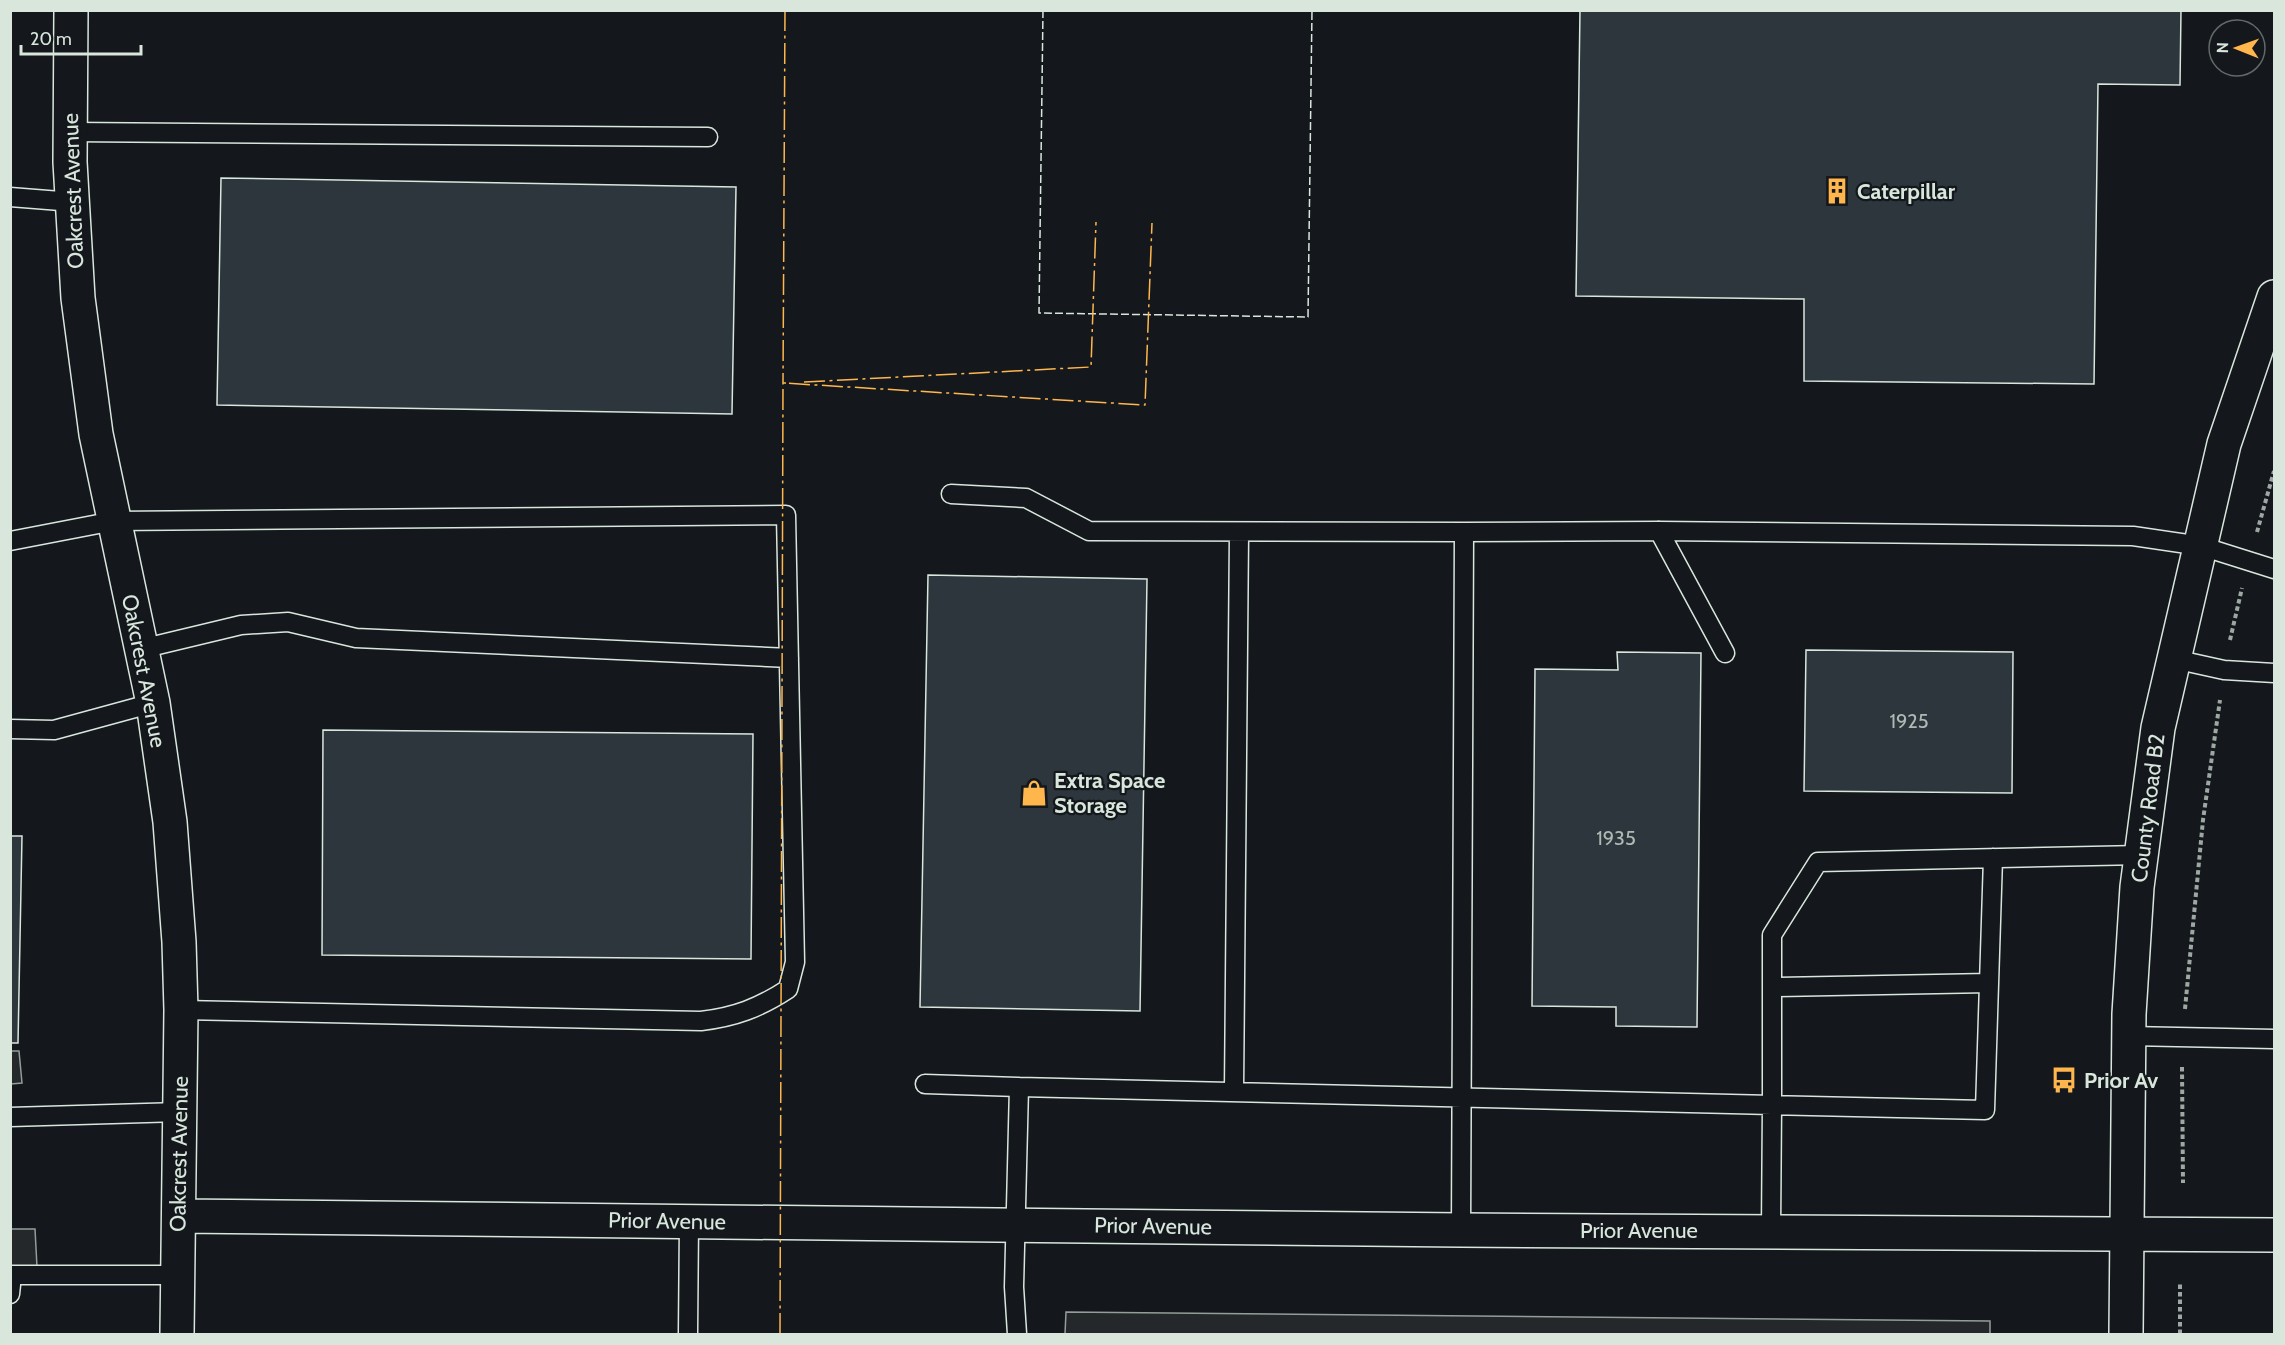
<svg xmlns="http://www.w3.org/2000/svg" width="2285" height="1345" font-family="Cabin,sans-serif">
	<rect width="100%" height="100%" fill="#14181c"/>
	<!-- parking -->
	<path fill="#24282b" stroke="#939e99" stroke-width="1.5" d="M 11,1051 L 19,1051 L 22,1083 L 11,1084 Z
		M 11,1229 L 35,1229 L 37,1267 L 11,1267 Z
		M 1066,1312 L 1990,1321 L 1990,1334 L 1065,1334 Z"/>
	<!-- building -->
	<path fill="#2c363c" stroke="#d8e6dc" stroke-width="1.5" d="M 1580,10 L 2181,10 L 2180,85 L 2098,84 L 2094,384 L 1804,381 L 1804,299 L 1576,296 Z
		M 221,178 L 736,187 L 732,414 L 217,405 Z
		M 928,575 L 1147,579 L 1140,1011 L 920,1007 Z
		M 1806,650 L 2013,652 L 2012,793 L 1804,791 Z
		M 1617,652 L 1701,653 L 1697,1027 L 1616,1026 L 1616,1007 L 1532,1006 L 1535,669 L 1618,670 Z
		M 323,730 L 753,734 L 751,959 L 322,955 Z
		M 10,836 L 22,836 L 18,1043 L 10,1043 Z"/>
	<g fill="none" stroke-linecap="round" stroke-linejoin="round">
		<!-- service casing -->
		<g stroke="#d8e6dc" stroke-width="21">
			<path id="service" d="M 70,132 L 708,137
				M 10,197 L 73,202
				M 951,494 L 1026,498 L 1089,531 L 1464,532
				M 1659,531 L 1725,653
				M 10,541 L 114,521 L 786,515 L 795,962 L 788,989 C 759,1008 735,1017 701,1021 L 181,1010
				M 141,649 L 241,625 L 288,622 L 356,638 L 789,658
				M 2174,659 L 2224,670 L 2274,673
				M 10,729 L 54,730 L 153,703
				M 1993,858 L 1985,1110 L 1772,1105 L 1772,935 L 1818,862 L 2141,855
				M 1772,987 L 1989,983
				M 2129,1036 L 2274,1039
				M 925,1084 L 1019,1087
				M 1234,1091 L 1239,533
				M 10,1117 L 180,1112
				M 1461,1230 L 1464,532 L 1659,531 L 2133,536 L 2201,546 L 2274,569
				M 10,1275 L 178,1275
				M 10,1294 L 12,1275
				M 688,1334 L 689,1221
				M 1017,1334 L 1014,1287 L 1019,1087 L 1772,1105 L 1771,1230"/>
		</g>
		<!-- tertiary casing -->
		<g stroke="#d8e6dc" stroke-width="36">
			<path id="tertiary" d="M 71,10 L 70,162 L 78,298 L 96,434 L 153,703 L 170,822 L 179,942 L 181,1010 L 177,1334
				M 179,1216 L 1461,1230 L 2274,1235
				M 2126,1334 L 2129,1014 L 2137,887 L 2158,728 L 2224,444 L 2274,297"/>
		</g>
		<!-- path -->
		<path stroke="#9da8a2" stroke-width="4" stroke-dasharray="4.5 3" stroke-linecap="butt" d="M 2257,532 L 2274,471
			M 2230,640 L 2242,588
			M 2185,1009 L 2203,820 L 2220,700
			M 2182,1067 L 2183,1183
			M 2180,1334 L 2180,1283"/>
		<!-- service -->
		<use href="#service" stroke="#14181c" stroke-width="18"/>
		<!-- tertiary -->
		<use href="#tertiary" stroke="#14181c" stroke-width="33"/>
		<!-- fence -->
		<path stroke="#d8e6dc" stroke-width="1.5" stroke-dasharray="8 3" stroke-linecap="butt" d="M 1043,10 L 1039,313 L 1308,317 L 1312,10"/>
		<!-- power -->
		<path stroke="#ffb74d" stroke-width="1.5" stroke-dasharray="21 4.5 3 4.5" stroke-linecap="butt" d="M 785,10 L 783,383 L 786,383
			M 804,382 L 1091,367 L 1096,222
			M 780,1334 L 783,383 L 1145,405 L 1152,223"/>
	</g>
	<!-- icons -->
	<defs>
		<g id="building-bare" transform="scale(2.07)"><path d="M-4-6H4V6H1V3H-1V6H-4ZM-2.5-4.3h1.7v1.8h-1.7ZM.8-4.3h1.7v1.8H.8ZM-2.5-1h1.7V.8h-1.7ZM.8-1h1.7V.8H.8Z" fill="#ffb74d" stroke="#14181c" stroke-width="2.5" paint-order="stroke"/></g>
		<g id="shop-bare" transform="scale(2.07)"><path d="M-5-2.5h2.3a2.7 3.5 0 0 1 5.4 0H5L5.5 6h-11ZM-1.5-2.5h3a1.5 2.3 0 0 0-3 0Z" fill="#ffb74d" stroke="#14181c" stroke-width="2.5" paint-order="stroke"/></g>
		<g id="bus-bare" transform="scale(2.07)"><path d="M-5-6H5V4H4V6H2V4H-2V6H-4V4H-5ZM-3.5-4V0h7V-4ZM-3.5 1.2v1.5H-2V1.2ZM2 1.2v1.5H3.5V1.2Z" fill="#ffb74d" stroke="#14181c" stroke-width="2.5" paint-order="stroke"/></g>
	</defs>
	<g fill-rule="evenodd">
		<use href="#building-bare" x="1837" y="191"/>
		<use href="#shop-bare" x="1034" y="793"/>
		<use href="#bus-bare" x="2064" y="1080"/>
	</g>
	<g text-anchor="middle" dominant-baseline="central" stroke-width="4.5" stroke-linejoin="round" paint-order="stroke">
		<!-- number labels -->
		<g font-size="20" fill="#adbab4">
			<text x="1909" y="721">1925</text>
			<text x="1616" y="838">1935</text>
		</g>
		<!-- street labels -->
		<g font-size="22" fill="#d8e6dc" stroke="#14181c">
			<text transform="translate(73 191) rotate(-92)">Oakcrest Avenue</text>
			<text transform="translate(144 671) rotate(79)">Oakcrest Avenue</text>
			<text transform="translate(2148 808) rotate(-83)">County Road B2</text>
			<text transform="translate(179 1154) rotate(-89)">Oakcrest Avenue</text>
			<text transform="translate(667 1221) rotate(1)">Prior Avenue</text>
			<text transform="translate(1153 1226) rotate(1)">Prior Avenue</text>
			<text x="1639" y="1230">Prior Avenue</text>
		</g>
		<!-- poi labels -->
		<g font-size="22" font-weight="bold" fill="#d8e6dc" stroke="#14181c" text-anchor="start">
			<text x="1857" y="191">Caterpillar</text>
			<text x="1054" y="780">Extra Space<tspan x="1054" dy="25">Storage</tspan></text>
			<text x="2084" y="1080">Prior Av</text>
		</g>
	</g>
	<!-- border -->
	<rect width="2285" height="1345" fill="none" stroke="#d8e6dc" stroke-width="24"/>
	<!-- north arrow -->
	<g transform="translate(2237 48) rotate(271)"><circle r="28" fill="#14181c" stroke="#626a69" stroke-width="1.5"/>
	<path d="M0-4.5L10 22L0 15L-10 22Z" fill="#ffb74d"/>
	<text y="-9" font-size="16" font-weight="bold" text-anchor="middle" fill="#d8e6dc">N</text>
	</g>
	<!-- scale -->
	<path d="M21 45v9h120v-9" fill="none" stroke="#d8e6dc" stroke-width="3"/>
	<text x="30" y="45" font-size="18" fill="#d8e6dc" stroke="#14181c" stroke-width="4.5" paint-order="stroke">20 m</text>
</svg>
